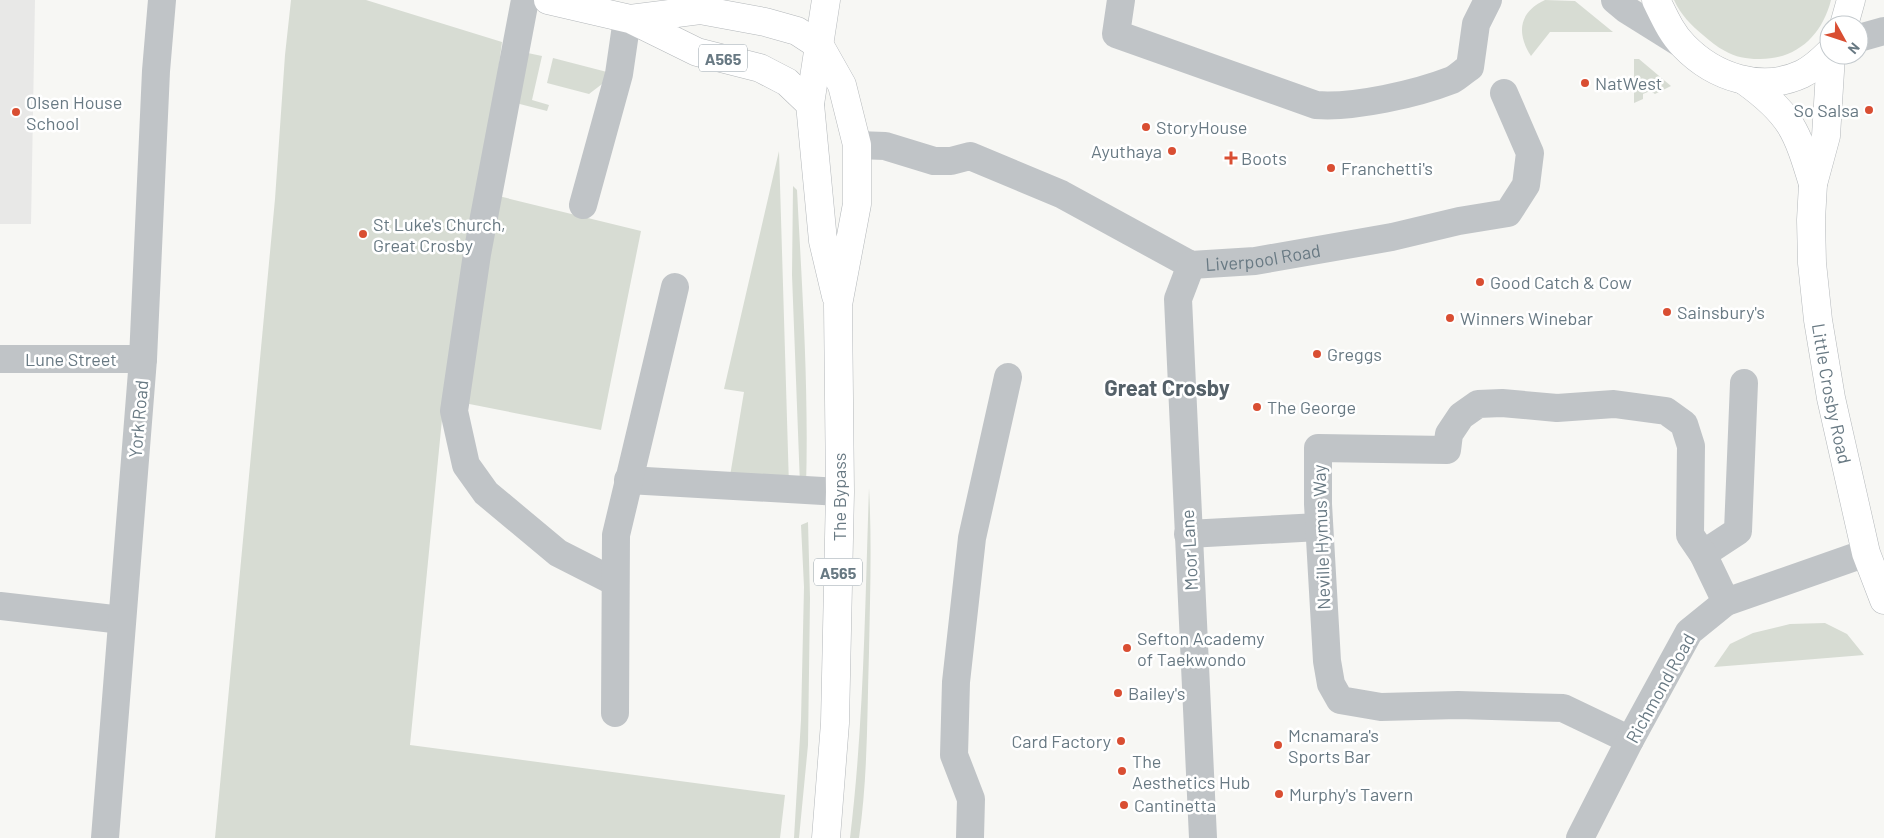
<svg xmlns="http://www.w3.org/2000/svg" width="1884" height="838" font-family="Barlow,sans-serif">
	<rect width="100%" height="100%" fill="#f7f7f4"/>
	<!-- built -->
	<path fill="#e8e8e7" d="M 0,0 L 35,0 L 31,224 L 0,224 Z"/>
	<!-- green -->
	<path fill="#d7dcd3" d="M 291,0 L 366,0 L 502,42 L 482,192 L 641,231 L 601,430 L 444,399 L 410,745 L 785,795 L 780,838 L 215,838 L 275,199 L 285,55 Z
		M 1545,0 L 1575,1 L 1613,32 L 1550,32 L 1531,56 C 1516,33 1519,12 1545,0 Z
		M 1674,0 L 1831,0 C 1822,36 1796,60 1758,59 C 1747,59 1735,57 1725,51 C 1717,47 1710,41 1703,35 C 1691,25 1681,15 1674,0 Z
		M 523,52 L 542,56 L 532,100 L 549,105 L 547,111 L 512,102 Z
		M 553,58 L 607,72 L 606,81 L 589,94 L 547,83 Z
		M 1634,59 L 1639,59 L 1671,86 L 1655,94 L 1650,91 L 1643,94 L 1643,99 L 1634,103 Z
		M 779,151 L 789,486 L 730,476 L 744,392 L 724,389 Z
		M 793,186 L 797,190 C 802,288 809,388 806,487 L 800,485 L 792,275 Z
		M 869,488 C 872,543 870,597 869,652 C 867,714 868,776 859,838 L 850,838 C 864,722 865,605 869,488 Z
		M 808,522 L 810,598 L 808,745 L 799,838 L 794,838 L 801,720 L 804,587 L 801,525 Z
		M 1825,623 L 1847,634 L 1864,655 L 1714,667 L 1730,644 L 1753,633 L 1790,624 Z"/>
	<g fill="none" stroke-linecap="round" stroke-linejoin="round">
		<!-- major casing -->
		<g stroke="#b4b8bb" stroke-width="29">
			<g id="major">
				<path d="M 1656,0 C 1664,16 1671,33 1684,46 C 1714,77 1761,93 1802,74 C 1812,69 1821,61 1829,53"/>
				<path d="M 1844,25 L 1851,0"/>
				<path id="s2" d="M 1831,55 L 1826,136 L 1813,184 L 1811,220 L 1812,263 L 1818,320 L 1831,398 L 1866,553 L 1884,600"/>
				<path d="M 1745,81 C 1791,114 1797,131 1813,184"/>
				<path d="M 810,104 L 826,0"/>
			</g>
		</g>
		<!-- highway casing -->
		<g stroke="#b3b7ba" stroke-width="29">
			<path id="highway" d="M 548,0 L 630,19 L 697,52 L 760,68 L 787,82 L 810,104 L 823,241 L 836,296
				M 630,19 L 700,10 L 765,22 L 797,31 L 820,46 L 842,85 L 857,145 L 857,204 L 838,305 L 840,492 L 835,723 L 826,838"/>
		</g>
		<!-- minor -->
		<g stroke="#c0c4c7" stroke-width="28">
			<path d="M 525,0 L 477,254 L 454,411 L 466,465 L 486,493 L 558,553 L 615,582"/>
			<path d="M 1121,0 L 1116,34 L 1316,105 C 1354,108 1416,94 1452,80 C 1458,77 1464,71 1470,67 L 1476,24 L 1488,0"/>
			<path d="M 1615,0 L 1627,10 L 1683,45"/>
			<path d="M 1859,38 L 1884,31"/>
			<path id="s1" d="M 857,145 L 885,146 L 934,161 L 951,161 L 970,156 L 1061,194 L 1191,265 L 1255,261 L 1392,237 L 1459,221 L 1508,213 L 1526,185 L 1530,153 L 1504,93"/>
			<path d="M 583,205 L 619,74 L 627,19"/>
			<path d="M 1191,265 L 1178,299 L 1203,838"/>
			<path d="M 0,359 L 143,359"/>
			<path d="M 628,480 L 840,492"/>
			<path d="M 1188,534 L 1319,527"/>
			<path d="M 1703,554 L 1738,531 L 1744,383"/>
			<path d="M 0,606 L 122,620"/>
			<path d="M 615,713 L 616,535 L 675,287"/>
			<path d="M 1630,740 L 1563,708 L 1458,705 L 1381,707 L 1340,700 L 1331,684 L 1327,661 L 1318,504 L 1318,448 L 1447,450 L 1449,434 L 1461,416 L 1478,404 L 1502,403 L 1557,408 L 1614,404 L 1666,411 L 1684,424 L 1691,446 L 1690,535 L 1703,554 L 1726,602"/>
			<path d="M 105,838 L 143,359 L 156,71 L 162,0"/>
			<path d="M 970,838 L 971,799 L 954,755 L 956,682 L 972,538 L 1008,377"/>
			<path d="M 1580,838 L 1630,740 L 1689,632 L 1726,602 L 1866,553"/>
		</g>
		<!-- major -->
		<use href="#major" stroke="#fff" stroke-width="28"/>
		<!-- highway -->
		<use href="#highway" stroke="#fff" stroke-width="28"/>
	</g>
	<!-- markers -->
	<g fill="#d94e32" stroke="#fff" stroke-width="2">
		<circle cx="1585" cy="83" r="5"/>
		<circle cx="1869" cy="110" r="5"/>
		<circle cx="16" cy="112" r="5"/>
		<circle cx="1146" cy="127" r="5"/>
		<circle cx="1172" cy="151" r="5"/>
		<path d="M1228.5 150.5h5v5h5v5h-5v5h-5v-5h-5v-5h5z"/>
		<circle cx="1331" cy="168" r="5"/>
		<circle cx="363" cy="234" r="5"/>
		<circle cx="1480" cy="282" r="5"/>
		<circle cx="1667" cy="312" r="5"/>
		<circle cx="1450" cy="318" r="5"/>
		<circle cx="1317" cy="354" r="5"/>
		<circle cx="1257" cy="407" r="5"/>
		<circle cx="1127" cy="648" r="5"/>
		<circle cx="1118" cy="693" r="5"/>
		<circle cx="1121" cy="741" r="5"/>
		<circle cx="1278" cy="745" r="5"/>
		<circle cx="1122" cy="771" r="5"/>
		<circle cx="1279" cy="794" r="5"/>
		<circle cx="1124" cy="805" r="5"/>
	</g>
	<g text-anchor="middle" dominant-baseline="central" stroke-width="5" stroke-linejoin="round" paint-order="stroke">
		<!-- shield labels -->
		<g fill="#fff" stroke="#95a1a8" stroke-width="1">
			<rect x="699" y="44.5" width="48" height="27" rx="4"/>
			<rect x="814" y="558.5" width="48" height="27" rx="4"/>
		</g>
		<g font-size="16" font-weight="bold" fill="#687983">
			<text x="723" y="58">A565</text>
			<text x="838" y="572">A565</text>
		</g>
		<!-- poi labels -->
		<g font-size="18" fill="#687983" stroke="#fff" text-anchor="start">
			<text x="1595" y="83">NatWest</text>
			<text x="26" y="102">Olsen House<tspan x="26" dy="21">School</tspan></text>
			<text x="1859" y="110" text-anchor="end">So Salsa</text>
			<text x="1156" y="127">StoryHouse</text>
			<text x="1162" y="151" text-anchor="end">Ayuthaya</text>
			<text x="1241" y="158">Boots</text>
			<text x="1341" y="168">Franchetti's</text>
			<text x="373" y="224">St Luke's Church,<tspan x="373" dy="21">Great Crosby</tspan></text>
			<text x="1490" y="282">Good Catch &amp; Cow</text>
			<text x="1677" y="312">Sainsbury's</text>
			<text x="1460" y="318">Winners Winebar</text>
			<text x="1327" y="354">Greggs</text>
			<text x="1267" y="407">The George</text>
			<text x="1137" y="638">Sefton Academy<tspan x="1137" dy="21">of Taekwondo</tspan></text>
			<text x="1128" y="693">Bailey's</text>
			<text x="1288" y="735">Mcnamara's<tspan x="1288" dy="21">Sports Bar</tspan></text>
			<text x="1111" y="741" text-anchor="end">Card Factory</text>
			<text x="1132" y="761">The<tspan x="1132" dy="21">Aesthetics Hub</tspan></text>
			<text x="1289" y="794">Murphy's Tavern</text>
			<text x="1134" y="805">Cantinetta</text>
		</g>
		<!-- street labels -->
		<g font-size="18" fill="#687983" stroke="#fff">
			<text stroke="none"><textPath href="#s1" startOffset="435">Liverpool Road</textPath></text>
			<text x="71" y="359">Lune Street</text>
			<text stroke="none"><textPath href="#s2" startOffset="342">Little Crosby Road</textPath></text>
			<text transform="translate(138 419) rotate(-85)">York Road</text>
			<text transform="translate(839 497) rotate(-90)">The Bypass</text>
			<text transform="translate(1321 537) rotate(-92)">Neville Hymus Way</text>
			<text transform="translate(1189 550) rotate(-93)">Moor Lane</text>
			<text transform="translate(1660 688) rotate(-61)">Richmond Road</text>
		</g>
		<!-- district labels -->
		<g font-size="22" font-weight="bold" fill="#556169" stroke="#fff">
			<text x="1167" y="387">Great Crosby</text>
		</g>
	</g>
	<!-- north arrow -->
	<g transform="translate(1844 40) rotate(130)"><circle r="24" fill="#ffffff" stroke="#c3c9cd"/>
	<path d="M0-4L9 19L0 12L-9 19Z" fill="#d94e32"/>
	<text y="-8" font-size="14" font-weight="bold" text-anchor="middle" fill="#687983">N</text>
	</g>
</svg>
